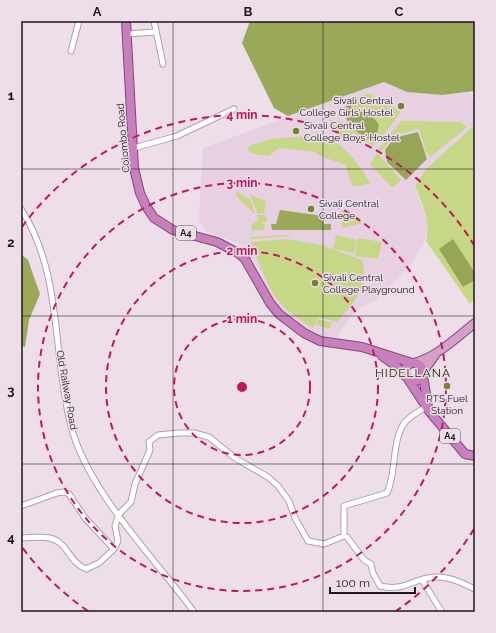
<svg xmlns="http://www.w3.org/2000/svg" width="496" height="633" font-family="Raleway,sans-serif">
	<rect width="100%" height="100%" fill="#eddee9"/>
	<!-- built -->
	<path fill="#e6d0e1" d="M 384,82 L 407,92 L 442,95 L 470,93 L 475,104 L 475,123 L 424,170 L 414,186 L 427,220 L 427,233 L 423,245 L 410,265 L 376,300 L 353,312 L 337,338 L 312,335 L 281,312 L 269,297 L 261,272 L 240,244 L 205,231 L 199,220 L 203,148 Z"/>
	<!-- green -->
	<path fill="#c7d788" d="M 368,93 L 401,112 L 380,140 L 376,138 L 379,125 C 376,120 372,114 365,112 C 359,110 356,112 350,107 L 353,100 Z
		M 330,120 L 349,123 L 375,144 L 373,146 L 354,133 L 344,140 L 333,128 Z
		M 401,121 L 461,122 L 467,127 L 430,157 L 426,152 L 419,129 L 394,135 L 381,152 L 378,150 Z
		M 475,124 L 475,299 L 470,304 L 426,241 C 431,221 422,204 415,186 L 425,170 Z
		M 323,135 C 343,143 360,165 370,183 L 359,186 L 352,185 L 348,174 L 346,165 L 320,156 L 315,152 L 279,148 L 269,156 L 259,155 L 248,151 L 249,146 L 271,139 Z
		M 377,153 L 401,180 L 392,188 L 370,164 Z
		M 236,191 L 250,199 L 255,214 L 237,197 Z
		M 250,195 L 266,201 L 264,213 L 258,214 Z
		M 341,210 C 350,212 358,214 362,223 L 342,228 Z
		M 258,215 L 264,215 L 267,218 L 266,223 L 260,221 L 265,225 L 264,230 L 252,231 L 251,226 L 258,220 L 259,221 L 257,217 Z
		M 289,235 L 289,236 L 251,239 L 250,237 Z
		M 336,235 L 357,240 L 354,253 L 333,249 Z
		M 358,238 L 382,242 L 378,259 L 355,256 Z
		M 287,239 L 321,245 L 362,260 C 370,286 353,304 337,322 L 319,317 L 313,328 C 304,322 295,317 287,310 C 267,292 261,266 251,242 Z
		M 319,319 L 332,323 L 329,329 L 316,324 Z"/>
	<!-- forest -->
	<path fill="#9aa959" d="M 250,21 L 475,21 L 475,91 L 442,95 L 407,92 L 384,82 L 288,116 L 274,108 L 242,43 Z
		M 280,210 L 323,216 L 324,224 L 331,224 L 331,230 L 272,230 L 271,224 L 276,224 Z
		M 21,254 L 28,260 L 40,294 L 29,320 L 25,347 L 21,346 Z"/>
	<!-- water -->
	<path fill="#97a656" d="M 352,102 L 351,107 C 356,112 359,110 365,112 C 372,115 376,120 379,125 L 376,138 L 378,142 C 368,140 351,130 347,120 C 345,116 345,111 345,107 Z
		M 418,132 L 427,159 L 406,180 L 387,162 L 385,150 L 394,138 Z
		M 453,239 L 475,273 L 475,280 L 463,287 L 439,249 Z"/>
	<g fill="none" stroke-linecap="round" stroke-linejoin="round">
		<!-- minor casing -->
		<g stroke="#afa1ab" stroke-width="7">
			<path id="minor" d="M 154,21 L 163,64
				M 127,34 L 156,32
				M 71,51 L 79,21
				M 134,148 L 177,136 L 234,109
				M 21,209 C 63,274 52,354 71,426 C 88,492 154,557 194,612
				M 21,506 L 57,493 L 64,492 L 69,494 L 85,518 L 114,549
				M 344,536 L 347,537 L 364,560 L 371,564 L 373,573 L 380,586 C 403,591 408,582 428,578 C 445,574 460,582 475,589
				M 21,538 C 30,538 41,536 50,538 C 68,542 69,563 86,569 L 99,563 L 114,549 L 118,541 L 115,526 L 119,514 L 131,502 L 135,484 L 150,450 L 149,442 L 158,435 L 179,433 L 194,433 L 209,437 L 235,458 L 268,477 L 278,486 L 289,501 L 295,518 L 308,541 L 324,544 L 344,536 L 344,506 L 387,493 C 397,473 391,438 406,421 C 411,416 419,411 426,407
				M 422,580 L 442,612"/>
		</g>
		<!-- primary casing -->
		<g stroke="#834679" stroke-width="10">
			<path id="primary" d="M 414,363 C 437,357 457,337 475,323
				M 423,372 L 435,355"/>
		</g>
		<!-- trunk casing -->
		<g stroke="#834679" stroke-width="10">
			<path id="trunk" d="M 126,21 L 134,168 L 140,193 L 146,206 L 154,218 L 173,230 L 217,242 L 238,253 L 245,259 L 270,303 L 279,314 L 304,333 L 320,341 L 362,347 L 412,363
				M 382,356 L 396,366 L 406,377
				M405 372a9 9 0 1 1 18 0a9 9 0 1 1-18 0Z
				M 423,375 L 428,407
				M 408,379 L 429,411 L 465,454 L 475,456"/>
		</g>
		<!-- minor -->
		<use href="#minor" stroke="#fff" stroke-width="5"/>
		<!-- primary -->
		<use href="#primary" stroke="#d6a0cd" stroke-width="8"/>
		<!-- trunk -->
		<use href="#trunk" stroke="#c880bc" stroke-width="8"/>
	</g>
	<!-- grid -->
	<path fill="none" stroke="#1c171b" stroke-width="1" stroke-opacity="0.55" d="M 173,21 L 173,612M 323,21 L 323,612M 21,169 L 475,169M 21,316 L 475,316M 21,464 L 475,464"/>
	<!-- distance rings -->
	<g fill="none" stroke="#c2185b" stroke-width="2" stroke-dasharray="7 5">
		<circle cx="242" cy="387" r="68"/>
		<circle cx="242" cy="387" r="136"/>
		<circle cx="242" cy="387" r="204"/>
		<path d="M474 529A272 272 0 0 1 396 611M88 611A272 272 0 0 1 22 547M22 227A272 272 0 0 1 474 245"/>
	</g>
	<!-- markers -->
	<g fill="#758331" stroke="#eddee9" stroke-width="1.5">
		<circle cx="401" cy="106" r="4"/>
		<circle cx="296" cy="131" r="4"/>
		<circle cx="311" cy="209" r="4"/>
		<circle cx="315" cy="283" r="4"/>
		<circle cx="447" cy="386" r="4"/>
	</g>
	<g text-anchor="middle" dominant-baseline="central" stroke-width="3" stroke-linejoin="round" paint-order="stroke">
		<!-- shield labels -->
		<g fill="#eddee9" stroke="#5b5359" stroke-width="1">
			<rect x="176" y="226" width="20" height="14" rx="3"/>
			<rect x="440" y="429" width="20" height="14" rx="3"/>
		</g>
		<g font-size="9" font-weight="bold" fill="#1c171b">
			<text x="186" y="233">A4</text>
			<text x="450" y="436">A4</text>
		</g>
		<!-- poi labels -->
		<g font-size="10" fill="#1c171b" stroke="#eddee9" text-anchor="start">
			<text x="393" y="100" text-anchor="end">Sivali Central<tspan x="393" dy="12">College Girls' Hostel</tspan></text>
			<text x="304" y="125">Sivali Central<tspan x="304" dy="12">College Boys' Hostel</tspan></text>
			<text x="319" y="203">Sivali Central<tspan x="319" dy="12">College</tspan></text>
			<text x="323" y="277">Sivali Central<tspan x="323" dy="12">College Playground</tspan></text>
			<text x="447" y="398" text-anchor="middle">RTS Fuel<tspan x="447" dy="12">Station</tspan></text>
		</g>
		<!-- street labels -->
		<g font-size="10" fill="#1c171b" stroke="#eddee9">
			<text transform="translate(123 138) rotate(-95)">Colombo Road</text>
			<text transform="translate(67 390) rotate(80)">Old Railway Road</text>
		</g>
		<!-- quarter labels -->
		<g font-size="12" letter-spacing="1" fill="#282e05" stroke="#eddee9">
			<text x="413" y="373">HIDELLANA</text>
		</g>
	</g>
	<circle cx="242" cy="387" r="6" fill="#c2185b" stroke="#eddee9" stroke-width="2"/>
	<g font-size="12" text-anchor="middle" font-weight="bold" fill="#c2185b" stroke="#eddee9" stroke-width="3" stroke-linejoin="round" paint-order="stroke">
		<text x="242" y="119">4 min</text>
		<text x="242" y="187">3 min</text>
		<text x="242" y="255">2 min</text>
		<text x="242" y="323">1 min</text>
	</g>
	<!-- border -->
	<rect width="496" height="633" fill="none" stroke="#eddee9" stroke-width="44"/>
	<!-- scale -->
	<path d="M330 587v6h85v-6" fill="none" stroke="#1c171b" stroke-width="2"/>
	<text x="336" y="587" font-size="12" fill="#1c171b" stroke="#eddee9" stroke-width="3" paint-order="stroke">100 m</text>
	<rect x="22" y="22" width="452" height="589" fill="none" stroke="#1c171b" stroke-width="1.5"/>
	<g font-size="13" text-anchor="middle" font-weight="bold" fill="#1c171b">
		<text x="97" y="16">A</text>
		<text x="248" y="16">B</text>
		<text x="399" y="16">C</text>
		<text x="11" y="100">1</text>
		<text x="11" y="247">2</text>
		<text x="11" y="395">3</text>
		<text x="11" y="542">4</text>
	</g>
</svg>
